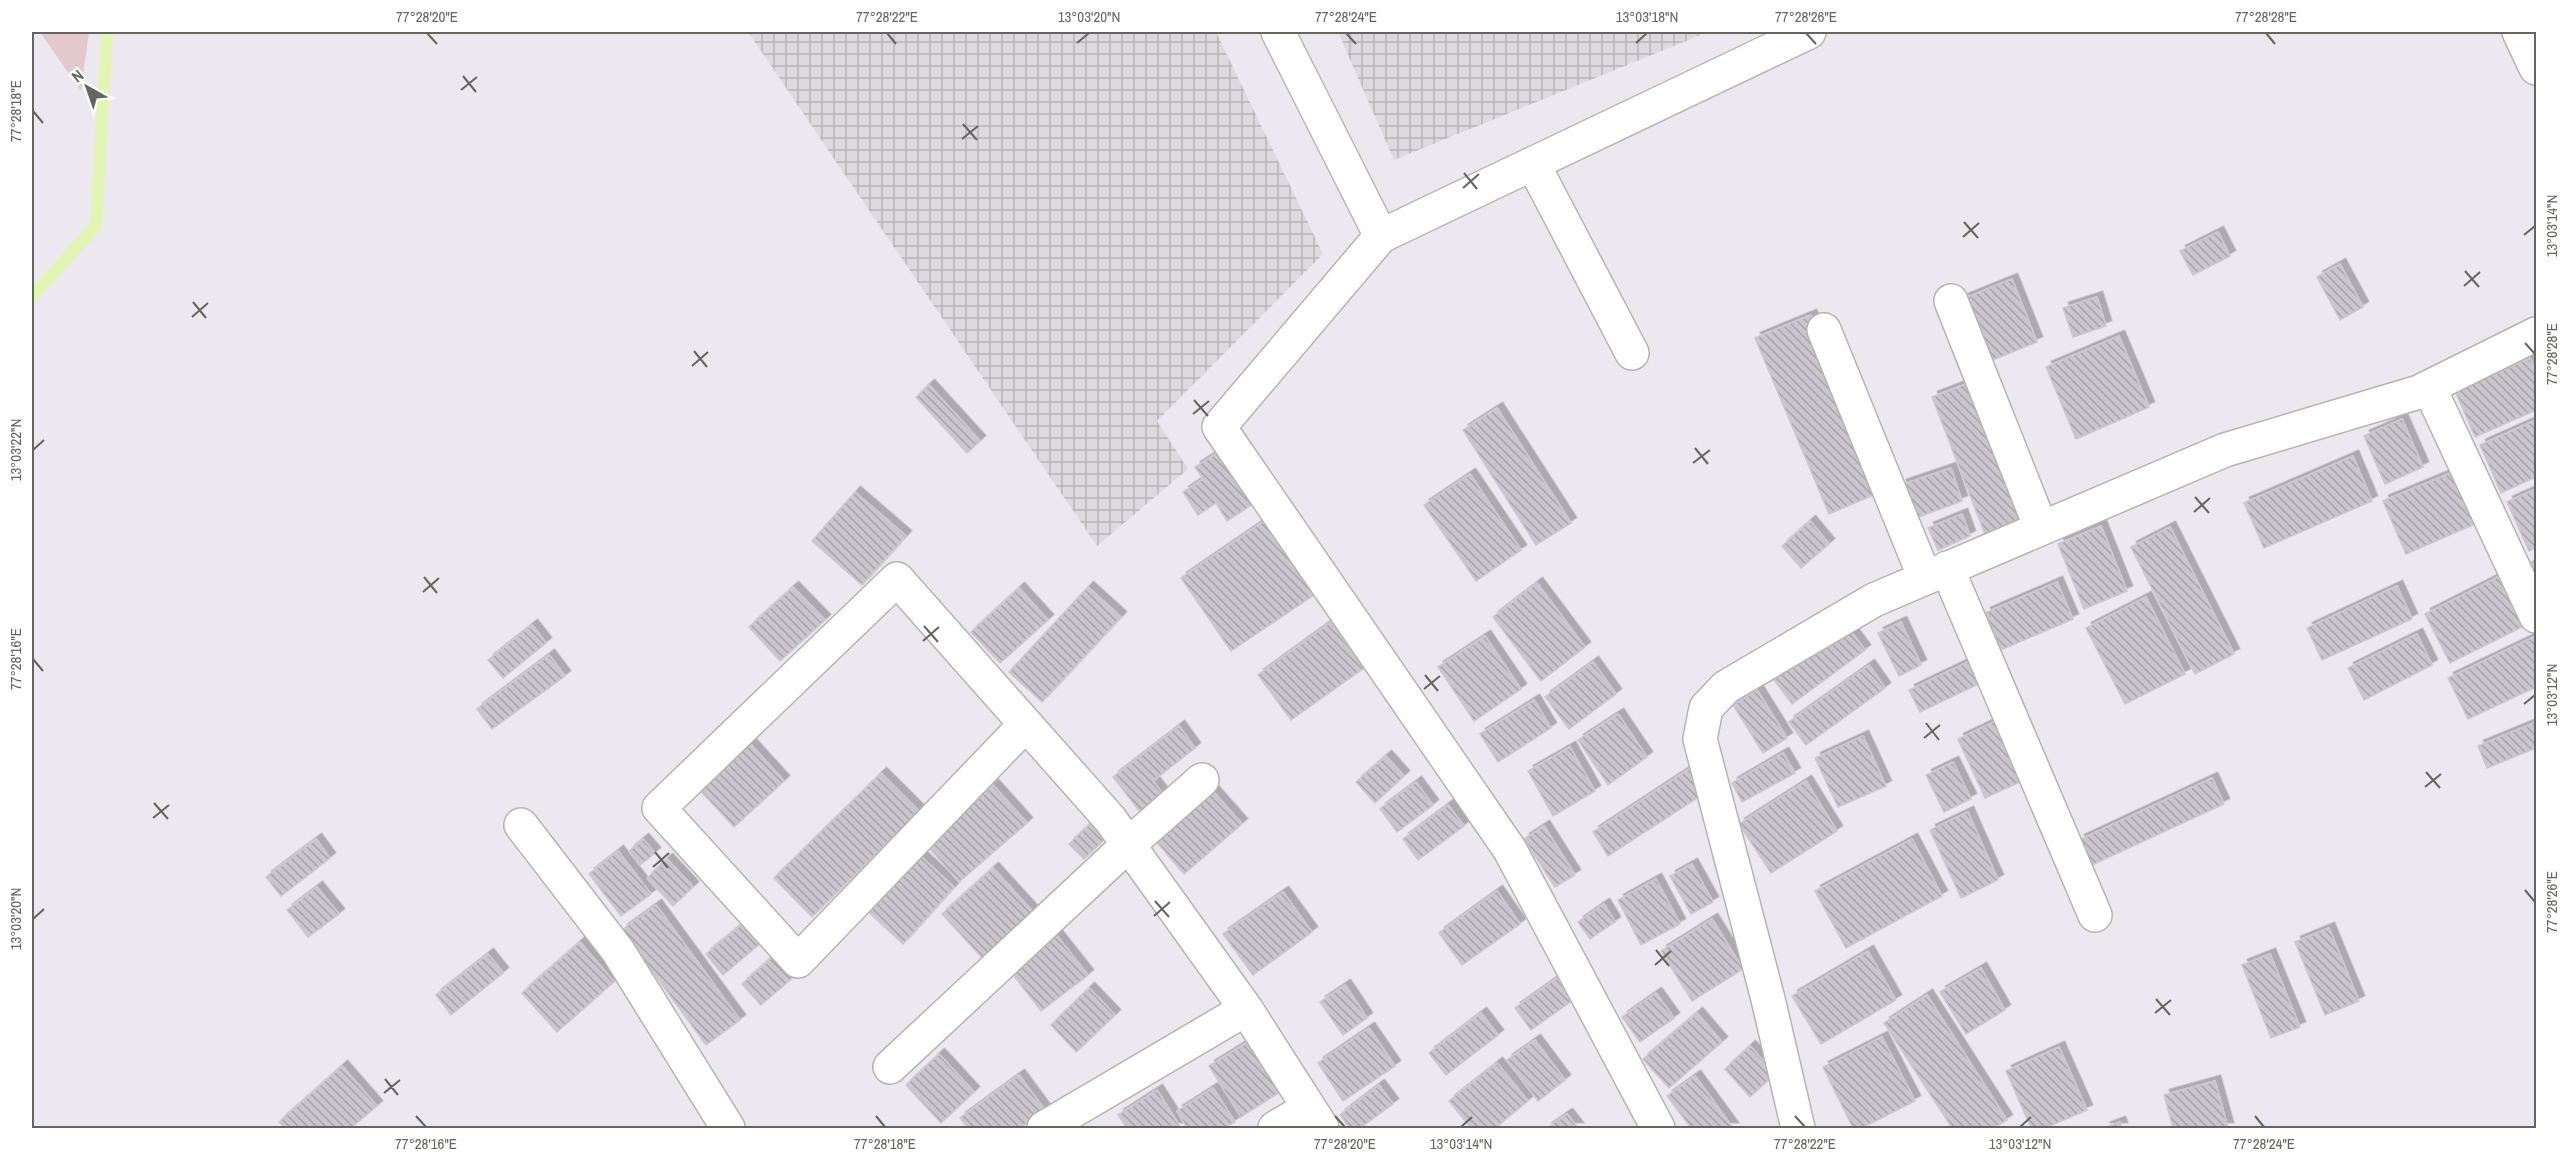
<svg xmlns="http://www.w3.org/2000/svg" width="2568" height="1160" font-family="'Archivo Narrow',sans-serif">
	<defs>
		<pattern id="industrial-grid" width="8" height="8" patternUnits="userSpaceOnUse" patternTransform="scale(1.5)"><rect width="8" height="8" fill="#dcdade"/><path d="M0 4h8M4 0v8" fill="none" stroke="#b6b5b7"/></pattern>
		<pattern id="building-back-hatch" width="6" height="6" patternUnits="userSpaceOnUse" patternTransform="scale(1.5)"><rect width="6" height="6" fill="#cac6cd"/><path d="M-1 5l2 2M0 0l6 6M5-1l2 2" fill="none" stroke="#a8a5aa"/></pattern>
		<filter id="shadow"><feDropShadow dx="5.5" dy="-5.5" stdDeviation="0" flood-color="#0004"/></filter>
	</defs>
	<rect width="100%" height="100%" fill="#ece8ef"/>
	<!-- industrial -->
	<path fill="url(#industrial-grid)" d="M 748,32 L 1216,32 L 1323,254 L 1157,421 L 1188,469 L 1097,546 Z
		M 1338,32 L 1708,32 L 1394,160 Z"/>
	<!-- green -->
	<path fill="#e3c8cc" d="M 40,32 L 89,32 L 81,91 Z"/>
	<g fill="none" stroke-linecap="round" stroke-linejoin="round">
		<!-- stream -->
		<path stroke="#e3f5b2" stroke-width="12" d="M 32,297 L 96,226 L 107,32"/>
	</g>
	<!-- building -->
	<path fill="url(#building-back-hatch)" stroke="#cdc7d3" stroke-width="1.5" filter="url(#shadow)" d="M 2218,232 L 2230,256 L 2193,275 L 2180,251 Z
		M 2340,264 L 2363,307 L 2340,320 L 2317,277 Z
		M 2012,279 L 2037,342 L 1988,362 L 1963,299 Z
		M 2097,297 L 2106,326 L 2073,337 L 2063,308 Z
		M 1811,315 L 1885,490 L 1829,514 L 1755,338 Z
		M 2119,336 L 2149,407 L 2076,439 L 2046,367 Z
		M 2530,358 L 2536,372 L 2536,410 L 2475,437 L 2455,391 Z
		M 1976,380 L 2030,519 L 1986,537 L 1932,397 Z
		M 929,385 L 980,441 L 967,453 L 916,397 Z
		M 1497,408 L 1571,523 L 1536,545 L 1463,430 Z
		M 2402,419 L 2423,467 L 2385,484 L 2364,436 Z
		M 2536,420 L 2536,477 L 2501,493 L 2480,445 Z
		M 1219,452 L 1253,504 L 1227,521 L 1216,503 L 1198,515 L 1183,492 L 1203,479 L 1195,467 Z
		M 2353,456 L 2372,501 L 2264,548 L 2244,503 Z
		M 1951,468 L 1962,501 L 1913,519 L 1901,485 Z
		M 2453,472 L 2475,524 L 2406,554 L 2383,501 Z
		M 1470,474 L 1521,550 L 1476,581 L 1424,505 Z
		M 2536,489 L 2536,548 L 2529,551 L 2507,502 Z
		M 855,492 L 906,536 L 862,585 L 812,541 Z
		M 1962,514 L 1970,536 L 1938,550 L 1928,528 Z
		M 1273,515 L 1323,589 L 1231,651 L 1181,578 Z
		M 1810,521 L 1829,544 L 1801,568 L 1782,546 Z
		M 2101,526 L 2127,591 L 2084,609 L 2058,544 Z
		M 2170,527 L 2234,654 L 2195,674 L 2131,547 Z
		M 2536,559 L 2536,573 L 2531,562 Z
		M 2508,572 L 2534,621 L 2450,663 L 2425,614 Z
		M 2057,582 L 2073,619 L 2001,650 L 1985,613 Z
		M 1537,583 L 1585,647 L 1541,681 L 1493,617 Z
		M 2397,586 L 2412,619 L 2322,660 L 2307,628 Z
		M 793,587 L 825,620 L 780,661 L 749,627 Z
		M 1088,587 L 1121,617 L 1042,702 L 1009,672 Z
		M 1019,588 L 1048,620 L 1000,663 L 971,632 Z
		M 2146,597 L 2185,674 L 2125,704 L 2086,628 Z
		M 1331,622 L 1364,668 L 1291,720 L 1258,675 Z
		M 1901,622 L 1921,665 L 1899,676 L 1878,633 Z
		M 532,625 L 546,643 L 503,678 L 488,660 Z
		M 1847,626 L 1865,650 L 1792,704 L 1774,680 Z
		M 2417,634 L 2432,665 L 2364,700 L 2348,668 Z
		M 1485,636 L 1521,689 L 1474,721 L 1438,667 Z
		M 2536,636 L 2536,687 L 2468,719 L 2448,678 Z
		M 549,655 L 565,676 L 492,729 L 477,709 Z
		M 1972,660 L 1983,682 L 1920,712 L 1909,690 Z
		M 1593,662 L 1616,694 L 1569,729 L 1545,697 Z
		M 1869,665 L 1885,688 L 1806,745 L 1789,722 Z
		M 1757,690 L 1787,738 L 1763,753 L 1733,705 Z
		M 1534,700 L 1551,728 L 1498,762 L 1480,734 Z
		M 1618,714 L 1647,757 L 1608,785 L 1578,740 Z
		M 1996,721 L 2022,781 L 1985,798 L 1958,739 Z
		M 2536,722 L 2536,748 L 2487,768 L 2478,746 Z
		M 1179,726 L 1195,748 L 1153,781 L 1167,799 L 1144,817 L 1113,777 Z
		M 1863,736 L 1886,786 L 1838,807 L 1815,758 Z
		M 745,738 L 784,781 L 734,827 L 694,784 Z
		M 1570,747 L 1595,791 L 1553,816 L 1528,771 Z
		M 1783,753 L 1795,773 L 1742,802 L 1732,783 Z
		M 1386,756 L 1404,776 L 1375,803 L 1356,782 Z
		M 1953,762 L 1971,799 L 1944,812 L 1926,775 Z
		M 1689,769 L 1705,793 L 1608,856 L 1593,832 Z
		M 881,773 L 919,811 L 812,917 L 774,878 Z
		M 2212,778 L 2224,804 L 2092,865 L 2079,840 Z
		M 1806,781 L 1837,831 L 1771,873 L 1739,824 Z
		M 1416,782 L 1433,805 L 1397,832 L 1380,809 Z
		M 993,785 L 1027,823 L 959,882 L 925,843 Z
		M 1211,789 L 1242,824 L 1184,874 L 1154,839 Z
		M 1448,805 L 1464,826 L 1418,860 L 1403,839 Z
		M 1968,812 L 1998,880 L 1961,898 L 1930,830 Z
		M 1093,821 L 1108,836 L 1084,859 L 1069,844 Z
		M 1544,826 L 1575,875 L 1555,887 L 1524,839 Z
		M 316,839 L 330,858 L 281,896 L 266,877 Z
		M 643,839 L 655,853 L 640,865 L 629,851 Z
		M 1912,839 L 1942,896 L 1846,948 L 1815,891 Z
		M 618,851 L 651,894 L 621,916 L 589,874 Z
		M 915,851 L 954,887 L 903,944 L 863,907 Z
		M 667,859 L 693,887 L 673,906 L 647,878 Z
		M 1692,864 L 1713,902 L 1691,914 L 1670,876 Z
		M 993,868 L 1034,913 L 983,959 L 942,914 Z
		M 1656,879 L 1680,924 L 1641,945 L 1618,900 Z
		M 317,887 L 339,914 L 308,937 L 287,910 Z
		M 1497,891 L 1520,924 L 1462,965 L 1439,933 Z
		M 1283,892 L 1312,932 L 1253,975 L 1223,934 Z
		M 1604,904 L 1615,922 L 1590,939 L 1578,922 Z
		M 656,905 L 740,1020 L 706,1045 L 622,930 Z
		M 1712,919 L 1743,969 L 1692,1001 L 1661,951 Z
		M 745,922 L 762,942 L 723,975 L 706,954 Z
		M 2329,928 L 2359,1001 L 2325,1015 L 2295,942 Z
		M 1057,936 L 1088,975 L 1041,1011 L 1011,972 Z
		M 580,942 L 614,982 L 557,1032 L 522,993 Z
		M 1868,951 L 1896,1000 L 1821,1044 L 1792,996 Z
		M 488,954 L 503,973 L 451,1015 L 436,995 Z
		M 776,954 L 795,976 L 761,1005 L 742,984 Z
		M 2270,954 L 2300,1027 L 2271,1038 L 2242,965 Z
		M 1981,968 L 2005,1010 L 1966,1034 L 1940,992 Z
		M 1557,978 L 1573,1000 L 1531,1030 L 1515,1008 Z
		M 1345,985 L 1367,1018 L 1343,1035 L 1320,1002 Z
		M 1089,988 L 1115,1015 L 1076,1052 L 1051,1025 Z
		M 1656,993 L 1674,1018 L 1640,1042 L 1622,1017 Z
		M 1927,995 L 2007,1120 L 1994,1128 L 1952,1128 L 1884,1023 Z
		M 1481,1013 L 1498,1035 L 1446,1075 L 1429,1053 Z
		M 1697,1013 L 1722,1042 L 1669,1088 L 1643,1059 Z
		M 1369,1028 L 1395,1066 L 1343,1101 L 1318,1063 Z
		M 1256,1037 L 1288,1087 L 1241,1117 L 1209,1066 Z
		M 1882,1037 L 1915,1101 L 1862,1128 L 1853,1128 L 1823,1067 Z
		M 1535,1040 L 1565,1080 L 1538,1101 L 1507,1060 Z
		M 1750,1046 L 1775,1074 L 1750,1097 L 1725,1069 Z
		M 2059,1047 L 2087,1110 L 2045,1128 L 2031,1128 L 2006,1071 Z
		M 939,1054 L 974,1092 L 941,1123 L 906,1085 Z
		M 1497,1063 L 1528,1101 L 1495,1128 L 1471,1128 L 1449,1101 Z
		M 342,1066 L 377,1106 L 351,1128 L 285,1128 L 279,1122 Z
		M 1019,1075 L 1045,1110 L 1020,1128 L 968,1128 L 960,1118 Z
		M 1695,1076 L 1733,1128 L 1691,1128 L 1667,1096 Z
		M 2215,1081 L 2228,1128 L 2173,1128 L 2164,1095 Z
		M 1379,1085 L 1393,1104 L 1360,1128 L 1350,1128 L 1340,1115 Z
		M 1213,1088 L 1235,1122 L 1224,1128 L 1187,1128 L 1177,1111 Z
		M 1157,1090 L 1181,1128 L 1127,1128 L 1118,1115 Z
		M 1567,1114 L 1578,1128 L 1547,1128 Z
		M 2120,1122 L 2122,1128 L 2104,1128 Z"/>
	<g fill="none" stroke-linecap="round" stroke-linejoin="round">
		<!-- street casing -->
		<g stroke="#b3b5b0" stroke-width="36">
			<path id="street" d="M 2519,32 L 2536,68
				M 1533,164 L 1632,353
				M 1381,236 L 1219,427 L 1510,850 L 1658,1128
				M 1951,301 L 2041,528
				M 1824,330 L 1925,578
				M 2429,387 L 2536,616
				M 1947,568 L 2095,915
				M 1025,725 L 798,961 L 659,808 L 897,579 L 1110,819 L 1246,1009 L 1322,1128
				M 521,825 L 618,951 L 728,1128
				M 890,1067 L 1128,845 L 1202,780
				M 1044,1128 L 1246,1009
				M 1275,1128 L 1309,1108
				M 1798,1128 L 1768,999 L 1700,739 L 1706,708 L 1726,687 L 1874,600 L 2225,450 L 2419,392 L 2536,334"/>
		</g>
		<!-- secondary casing -->
		<g stroke="#b5b8b2" stroke-width="36">
			<path id="secondary" d="M 1278,32 L 1381,236 L 1809,32"/>
		</g>
		<!-- street -->
		<use href="#street" stroke="#fff" stroke-width="33"/>
		<!-- secondary -->
		<use href="#secondary" stroke="#fff" stroke-width="33"/>
	</g>
	<!-- ticks -->
	<path fill="none" stroke="#63665f" stroke-width="2" d="M 427,33 L 437,44M 887,33 L 896,44M 1346,33 L 1356,44M 1806,33 L 1816,44M 2266,33 L 2275,44M 1077,43 L 1089,33M 1636,43 L 1647,33M 463,76 L 476,92M 461,90 L 477,77M 33,111 L 43,123M 963,124 L 977,140M 962,139 L 978,126M 1464,173 L 1477,189M 1463,188 L 1479,174M 1964,222 L 1978,238M 2524,235 L 2535,226M 1963,237 L 1979,223M 2465,271 L 2479,287M 2464,286 L 2480,272M 193,302 L 206,318M 192,317 L 208,303M 2525,343 L 2535,354M 694,351 L 707,367M 692,366 L 708,352M 1194,400 L 1208,416M 1193,414 L 1209,401M 1695,448 L 1708,464M 33,450 L 44,440M 1693,463 L 1710,450M 2195,497 L 2209,513M 2194,512 L 2210,498M 424,577 L 437,593M 423,592 L 439,578M 924,626 L 938,642M 923,641 L 939,627M 33,659 L 43,671M 1425,675 L 1438,691M 1424,689 L 1440,676M 2524,704 L 2535,695M 1926,723 L 1939,740M 1924,738 L 1940,725M 2426,772 L 2440,788M 2425,787 L 2441,774M 154,803 L 168,819M 153,818 L 169,805M 655,852 L 668,868M 653,867 L 669,853M 2525,890 L 2535,902M 1155,901 L 1169,917M 1154,916 L 1170,902M 33,919 L 44,909M 1656,950 L 1669,966M 1655,965 L 1671,951M 2156,999 L 2170,1015M 2155,1013 L 2171,1000M 385,1079 L 398,1095M 384,1093 L 400,1080M 416,1116 L 426,1127M 876,1116 L 885,1127M 1335,1116 L 1345,1127M 1795,1116 L 1805,1127M 2255,1116 L 2264,1127M 1461,1127 L 1472,1117M 2020,1127 L 2031,1117"/>
	<!-- border -->
	<rect width="2568" height="1160" fill="none" stroke="#ffffff" stroke-width="66"/>
	<!-- north arrow -->
	<g transform="translate(87 87) rotate(320)" stroke="#ffffff" stroke-width="4.5" paint-order="stroke">
	<path d="M0-4.5L10 22L0 15L-10 22Z" fill="#63665f"/>
	<text y="-9" font-size="16" font-weight="bold" text-anchor="middle" fill="#63665f">N</text>
	</g>
	<rect x="33" y="33" width="2502" height="1094" fill="none" stroke="#63665f" stroke-width="2"/>
	<g font-size="15" text-anchor="middle" fill="#63665f">
		<text x="427" y="22">77°28'20"E</text>
		<text x="887" y="22">77°28'22"E</text>
		<text x="1089" y="22">13°03'20"N</text>
		<text x="1346" y="22">77°28'24"E</text>
		<text x="1647" y="22">13°03'18"N</text>
		<text x="1806" y="22">77°28'26"E</text>
		<text x="2266" y="22">77°28'28"E</text>
		<text transform="translate(16 111) rotate(-90)" y="5">77°28'18"E</text>
		<text transform="translate(2552 226) rotate(-90)" y="5">13°03'14"N</text>
		<text transform="translate(2552 354) rotate(-90)" y="5">77°28'28"E</text>
		<text transform="translate(16 450) rotate(-90)" y="5">13°03'22"N</text>
		<text transform="translate(16 659) rotate(-90)" y="5">77°28'16"E</text>
		<text transform="translate(2552 695) rotate(-90)" y="5">13°03'12"N</text>
		<text transform="translate(2552 902) rotate(-90)" y="5">77°28'26"E</text>
		<text transform="translate(16 919) rotate(-90)" y="5">13°03'20"N</text>
		<text x="426" y="1149">77°28'16"E</text>
		<text x="885" y="1149">77°28'18"E</text>
		<text x="1345" y="1149">77°28'20"E</text>
		<text x="1461" y="1149">13°03'14"N</text>
		<text x="1805" y="1149">77°28'22"E</text>
		<text x="2020" y="1149">13°03'12"N</text>
		<text x="2264" y="1149">77°28'24"E</text>
	</g>
</svg>
